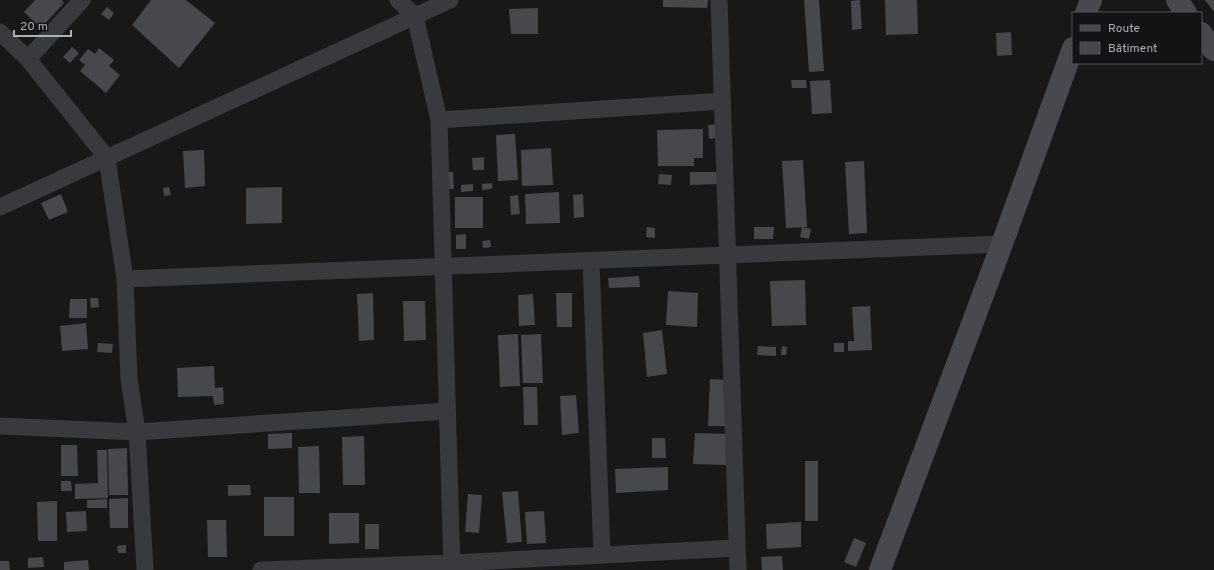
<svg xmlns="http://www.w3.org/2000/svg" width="1214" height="570" font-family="Overpass,sans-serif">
	<rect width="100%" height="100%" fill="#181819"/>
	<!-- building -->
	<path fill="#47484c" d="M 35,0 L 62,0 L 64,3 L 41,28 L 24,12 Z
		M 151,0 L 186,0 L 215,23 L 179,68 L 132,25 Z
		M 663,0 L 708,0 L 707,8 L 663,7 Z
		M 804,0 L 819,0 L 824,71 L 809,72 Z
		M 860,0 L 862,29 L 852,30 L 851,1 Z
		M 885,0 L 917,0 L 918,34 L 886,35 Z
		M 1205,0 L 1214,0 L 1214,12 Z
		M 107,7 L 114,13 L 109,20 L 101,14 Z
		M 538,8 L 538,34 L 511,34 L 509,9 Z
		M 1011,32 L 1012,55 L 997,56 L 996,33 Z
		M 72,47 L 79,53 L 70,63 L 63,57 Z
		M 99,48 L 114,60 L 109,66 L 120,75 L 106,93 L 80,71 L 85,65 L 79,60 L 88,49 L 95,54 Z
		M 791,80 L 806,80 L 807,88 L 792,88 Z
		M 830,80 L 832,113 L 812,114 L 810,81 Z
		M 720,124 L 720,138 L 709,139 L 708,125 Z
		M 703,129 L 703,158 L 694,158 L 694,166 L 658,166 L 657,130 Z
		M 515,134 L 518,180 L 498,181 L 496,135 Z
		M 551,148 L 553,185 L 522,186 L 521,150 Z
		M 204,150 L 205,186 L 185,188 L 183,151 Z
		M 484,157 L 484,170 L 473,170 L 472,158 Z
		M 803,160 L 807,227 L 786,228 L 782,161 Z
		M 864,161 L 867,233 L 849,234 L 845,162 Z
		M 445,172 L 453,172 L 454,189 L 446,189 Z
		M 690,172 L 717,172 L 717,184 L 690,185 Z
		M 659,174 L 672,175 L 671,185 L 658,184 Z
		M 492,183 L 492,189 L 482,190 L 482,184 Z
		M 473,184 L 473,191 L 461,192 L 461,185 Z
		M 169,187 L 171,195 L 164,196 L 163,188 Z
		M 282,187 L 282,223 L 246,224 L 246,188 Z
		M 559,192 L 560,223 L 526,224 L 525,194 Z
		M 61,194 L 68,212 L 49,220 L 41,203 Z
		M 583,194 L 584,217 L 574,218 L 573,195 Z
		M 518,195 L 520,214 L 511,215 L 510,196 Z
		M 455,197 L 483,197 L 483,228 L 455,228 Z
		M 647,227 L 655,228 L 655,238 L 646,237 Z
		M 754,227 L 774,227 L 773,239 L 754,239 Z
		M 802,227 L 811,229 L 809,239 L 800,237 Z
		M 466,234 L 466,249 L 456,249 L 456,235 Z
		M 490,240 L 491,247 L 483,248 L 482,241 Z
		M 639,276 L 640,287 L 609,288 L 608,278 Z
		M 805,280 L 806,325 L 772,326 L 770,281 Z
		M 668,291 L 698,293 L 697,327 L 666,325 Z
		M 373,293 L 374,340 L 359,341 L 357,294 Z
		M 556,293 L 572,293 L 572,327 L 557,327 Z
		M 533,294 L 535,325 L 519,326 L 518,295 Z
		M 90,298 L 98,298 L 99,307 L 91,308 Z
		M 70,299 L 87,299 L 87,318 L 69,318 Z
		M 403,301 L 425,301 L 426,340 L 404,341 Z
		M 870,306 L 872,350 L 848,351 L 848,341 L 854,341 L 852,307 Z
		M 86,323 L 88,349 L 62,351 L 60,326 Z
		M 662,330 L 667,374 L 647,377 L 643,333 Z
		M 518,334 L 520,386 L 500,387 L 498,335 Z
		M 541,334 L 543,383 L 523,383 L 521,335 Z
		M 98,343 L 113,344 L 112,353 L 97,352 Z
		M 834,343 L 844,343 L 844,352 L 834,352 Z
		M 758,346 L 776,347 L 776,356 L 757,355 Z
		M 782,346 L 787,347 L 786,355 L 781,355 Z
		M 214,366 L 215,388 L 223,387 L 224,404 L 214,405 L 213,396 L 178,397 L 177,368 Z
		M 710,379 L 729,380 L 728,426 L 708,426 Z
		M 523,387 L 537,387 L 538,425 L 524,425 Z
		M 576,395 L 579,433 L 562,435 L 560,396 Z
		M 292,433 L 292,448 L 268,449 L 268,434 Z
		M 695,433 L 729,434 L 727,465 L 693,464 Z
		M 364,436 L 365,485 L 343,485 L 342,437 Z
		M 652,438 L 665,438 L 666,458 L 652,458 Z
		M 61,445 L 77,445 L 78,476 L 61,476 Z
		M 319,446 L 320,493 L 299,493 L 298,447 Z
		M 127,448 L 128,495 L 109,495 L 108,449 Z
		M 97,450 L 107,450 L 108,498 L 75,499 L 75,484 L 98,483 Z
		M 805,461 L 818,461 L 818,521 L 805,521 Z
		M 668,467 L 668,490 L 616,493 L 615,469 Z
		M 61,481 L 71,481 L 72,491 L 61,491 Z
		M 228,485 L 250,485 L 251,495 L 228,496 Z
		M 518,491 L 522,542 L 507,543 L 502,492 Z
		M 468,494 L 482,495 L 479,533 L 465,532 Z
		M 264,497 L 294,497 L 294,536 L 264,536 Z
		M 128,498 L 128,528 L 110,528 L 109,499 Z
		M 107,499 L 107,508 L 87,508 L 87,500 Z
		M 57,501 L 57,541 L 38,541 L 37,502 Z
		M 86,511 L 87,531 L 67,532 L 66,512 Z
		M 544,511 L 546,543 L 527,544 L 525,512 Z
		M 329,513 L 359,513 L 359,543 L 329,544 Z
		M 207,520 L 226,520 L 227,557 L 208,557 Z
		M 801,522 L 801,547 L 767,549 L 766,524 Z
		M 365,524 L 379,524 L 379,549 L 365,549 Z
		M 854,538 L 866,543 L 856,567 L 844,562 Z
		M 126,545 L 126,553 L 118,553 L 117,546 Z
		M 782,556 L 783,570 L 762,570 L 761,557 Z
		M 43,557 L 44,567 L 28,568 L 28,558 Z
		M 88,560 L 89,570 L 64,570 L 64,562 Z
		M 0,561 L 9,561 L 10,570 L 0,570 Z"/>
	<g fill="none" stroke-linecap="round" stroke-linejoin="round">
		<!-- street -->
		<path stroke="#393a3e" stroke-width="17" d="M 398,0 L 415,16 L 439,120 L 452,570
			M 719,0 L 738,570
			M 0,32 L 28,59 L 107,158 L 125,279 L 129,379 L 137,432 L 145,570
			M 28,59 L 82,0
			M 439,120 L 722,101
			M 0,207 L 450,0
			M 591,261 L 602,555
			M 125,279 L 1002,244
			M 0,426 L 137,432 L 447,411
			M 261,570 L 451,563 L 737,548"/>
		<!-- secondary -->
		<path stroke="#47494e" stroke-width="22" d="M 1177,0 L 1186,13
			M 1086,13 L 1091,0
			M 1201,33 L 1214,50
			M 880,570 L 1002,244 L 1073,48"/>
	</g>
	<!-- legend -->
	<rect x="1072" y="12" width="130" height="52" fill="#131315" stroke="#505256"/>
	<rect x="1080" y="25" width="20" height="6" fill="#47494e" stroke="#505256"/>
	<text x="1108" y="32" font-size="12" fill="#abb0b8">Route</text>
	<rect x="1080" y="42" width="20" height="12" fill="#47484c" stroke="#505256"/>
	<text x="1108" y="52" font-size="12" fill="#abb0b8">Bâtiment</text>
	<!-- scale -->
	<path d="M14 30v6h57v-6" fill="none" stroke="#abb0b8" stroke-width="2"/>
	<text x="20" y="30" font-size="12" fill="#abb0b8" stroke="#131315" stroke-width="3" paint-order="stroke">20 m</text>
</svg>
